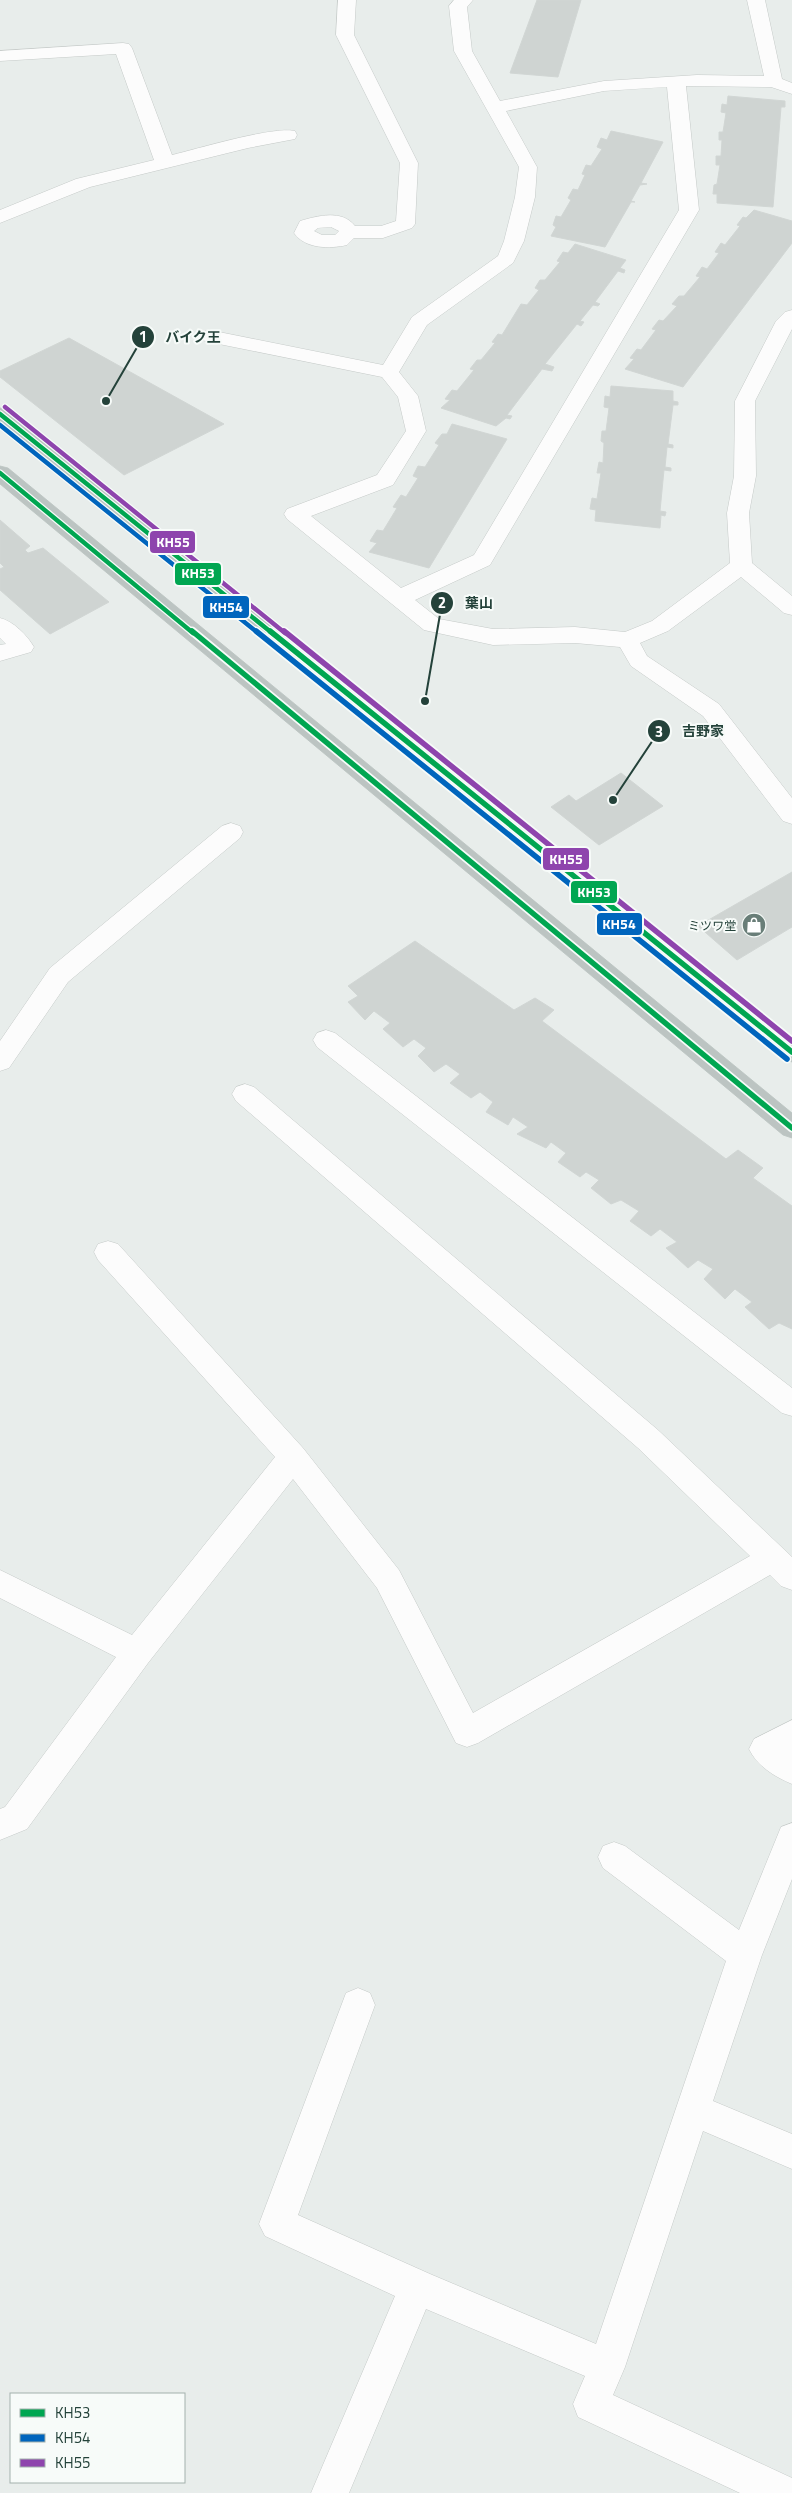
<svg xmlns="http://www.w3.org/2000/svg" width="792" height="2493" font-family="'Titillium Web','Noto Sans JP',sans-serif">
	<rect width="100%" height="100%" fill="#e8edeb"/>
	<!-- building -->
	<path fill="#cfd4d2" stroke="#d1d6d4" d="M 537,0 L 581,0 L 558,77 L 510,73 Z
		M 728,96 L 785,101 L 785,107 L 781,107 L 773,207 L 717,203 L 717,194 L 713,194 L 714,185 L 717,184 L 720,165 L 716,165 L 716,156 L 721,156 L 722,140 L 719,140 L 719,132 L 723,132 L 726,113 L 721,112 L 722,104 L 727,105 Z
		M 611,131 L 663,142 L 641,183 L 647,184 L 640,185 L 631,201 L 635,202 L 631,202 L 605,247 L 551,236 L 556,227 L 553,225 L 556,216 L 561,217 L 571,200 L 568,198 L 573,189 L 578,190 L 585,175 L 582,174 L 586,165 L 591,166 L 602,149 L 597,147 L 601,138 L 607,140 Z
		M 754,210 L 792,221 L 792,243 L 683,387 L 625,369 L 634,359 L 630,358 L 637,349 L 641,350 L 656,330 L 652,329 L 659,320 L 663,321 L 677,306 L 672,304 L 679,296 L 684,296 L 700,277 L 696,276 L 702,267 L 707,269 L 719,253 L 715,252 L 721,243 L 725,245 L 740,226 L 737,225 L 743,217 L 746,218 Z
		M 575,244 L 626,260 L 620,268 L 625,270 L 624,273 L 618,271 L 595,302 L 600,304 L 598,306 L 593,305 L 580,321 L 584,322 L 581,326 L 577,324 L 545,364 L 554,367 L 552,371 L 542,369 L 507,415 L 512,416 L 510,419 L 506,418 L 496,426 L 441,408 L 450,400 L 445,399 L 452,390 L 457,391 L 474,370 L 470,369 L 477,360 L 481,360 L 495,343 L 492,342 L 498,334 L 502,335 L 521,304 L 527,305 L 539,290 L 535,288 L 540,280 L 545,280 L 560,262 L 557,261 L 563,252 L 568,253 Z
		M 69,338 L 224,424 L 124,475 L 0,377 L 0,371 Z
		M 611,386 L 673,391 L 673,401 L 678,402 L 678,405 L 673,405 L 668,444 L 673,445 L 673,448 L 667,447 L 665,467 L 671,468 L 671,471 L 664,470 L 660,511 L 666,512 L 665,516 L 661,515 L 660,528 L 595,521 L 596,510 L 590,509 L 592,498 L 597,499 L 601,473 L 597,473 L 599,462 L 603,463 L 604,443 L 601,441 L 602,431 L 606,431 L 609,408 L 604,407 L 605,396 L 610,397 Z
		M 452,424 L 507,439 L 429,568 L 369,552 L 377,543 L 370,541 L 377,530 L 383,531 L 397,508 L 393,507 L 401,495 L 406,497 L 418,478 L 413,476 L 418,466 L 425,467 L 439,445 L 435,443 L 442,434 L 447,434 Z
		M 0,520 L 30,546 L 25,550 L 28,553 L 43,548 L 109,602 L 50,634 L 0,590 L 0,569 L 4,567 L 0,563 Z
		M 621,773 L 663,806 L 599,845 L 551,807 L 569,795 L 576,801 Z
		M 792,872 L 792,927 L 737,960 L 698,926 Z
		M 415,941 L 514,1010 L 535,998 L 554,1010 L 542,1021 L 726,1159 L 738,1150 L 763,1168 L 753,1178 L 792,1206 L 792,1329 L 779,1323 L 769,1329 L 745,1307 L 752,1302 L 735,1289 L 725,1299 L 704,1279 L 713,1269 L 698,1260 L 688,1268 L 666,1248 L 677,1242 L 660,1229 L 651,1236 L 630,1221 L 639,1211 L 621,1200 L 611,1204 L 591,1188 L 599,1180 L 586,1172 L 580,1177 L 558,1162 L 566,1153 L 551,1142 L 546,1148 L 517,1134 L 528,1127 L 513,1117 L 508,1125 L 486,1112 L 493,1102 L 480,1092 L 471,1098 L 450,1083 L 460,1074 L 446,1064 L 434,1072 L 418,1056 L 426,1048 L 414,1039 L 403,1047 L 383,1029 L 390,1023 L 374,1011 L 365,1020 L 348,1002 L 358,996 L 348,986 Z"/>
	<g fill="none" stroke-linecap="round" stroke-linejoin="round">
		<!-- minor casing -->
		<g stroke="#c5cac8" stroke-width="1">
			<path id="minor" d="M 338,0 L 356,0 L 354,35 L 418,163 L 415,224 L 412,228 L 383,238 L 354,238 L 347,245 C 330,249 305,249 294,233 L 300,221 C 317,216 342,209 355,226 L 381,226 L 396,221 L 400,163 L 336,35 ZM 331,227 L 339,231 L 335,235 L 322,235 L 314,231 L 318,228 Z
				M 454,0 L 473,0 L 467,7 L 472,51 L 500,101 L 604,81 L 697,75 L 764,76 L 747,0 L 765,0 L 782,79 L 792,83 L 792,94 L 771,87 L 686,86 L 699,210 L 490,565 L 415,600 L 439,619 L 493,629 L 575,627 L 625,632 L 652,621 L 730,563 L 727,513 L 734,476 L 735,401 L 776,321 L 785,312 L 792,310 L 792,329 L 755,401 L 756,476 L 749,513 L 752,563 L 792,596 L 792,615 L 784,613 L 741,577 L 668,631 L 640,643 L 647,656 L 719,704 L 792,798 L 792,824 L 783,821 L 703,716 L 631,666 L 620,647 L 575,643 L 493,645 L 424,630 L 287,519 L 284,514 L 287,509 L 377,475 L 406,431 L 398,397 L 382,377 L 209,342 L 202,340 L 199,336 L 202,332 L 209,330 L 383,365 L 412,317 L 498,256 L 504,241 L 515,197 L 519,167 L 454,51 L 449,6 ZM 667,87 L 679,210 L 474,555 L 401,588 L 311,516 L 393,485 L 426,431 L 418,396 L 399,372 L 427,325 L 513,263 L 524,241 L 535,197 L 537,167 L 506,111 L 604,91 Z
				M 123,43 L 129,44 L 132,48 L 172,155 C 197,149 273,126 295,131 L 297,135 L 295,139 L 248,148 L 90,187 L 0,223 L 0,210 L 76,179 L 154,160 L 116,54 L 0,61 L 0,51 Z
				M 0,618 C 13,621 27,635 34,647 L 31,652 L 0,661 L 0,645 L 6,644 L 0,638 Z
				M 231,823 L 240,826 L 243,832 L 240,838 L 68,982 L 9,1068 L 0,1071 L 0,1041 L 50,968 L 222,826 Z
				M 326,1030 L 335,1033 L 792,1388 L 792,1416 L 782,1413 L 317,1047 L 313,1040 L 317,1033 Z
				M 245,1084 L 254,1087 L 658,1430 L 792,1557 L 792,1590 L 781,1586 L 770,1575 L 478,1743 L 467,1747 L 456,1743 L 377,1588 L 293,1479 L 148,1663 L 27,1829 L 0,1840 L 0,1809 L 5,1807 L 116,1657 L 0,1598 L 0,1570 L 132,1635 L 275,1457 L 98,1260 L 94,1252 L 98,1244 L 108,1241 L 118,1244 L 303,1448 L 399,1570 L 473,1713 L 750,1556 L 638,1448 L 236,1101 L 232,1094 L 236,1087 Z
				M 792,1720 L 792,1784 C 775,1777 757,1766 749,1749 L 754,1739 Z
				M 792,1823 L 792,1879 L 762,1955 L 713,2101 L 792,2134 L 792,2169 L 703,2131 L 625,2367 L 613,2395 L 792,2478 L 792,2493 L 740,2493 L 578,2417 L 573,2404 L 585,2376 L 426,2309 L 349,2493 L 311,2493 L 395,2296 L 265,2236 L 259,2224 L 346,1993 L 358,1988 L 370,1993 L 375,2005 L 298,2215 L 430,2274 L 596,2344 L 726,1961 L 603,1868 L 598,1857 L 603,1846 L 614,1842 L 625,1846 L 739,1930 L 781,1827 Z"/>
		</g>
		<!-- highway casing -->
		<g stroke="#c3ccc9" stroke-width="1">
			<path id="highway" d="M 0,408 L 7,409 L 792,1038 L 792,1062 L 783,1059 L 0,425 Z
				M 0,466 L 8,468 L 792,1113 L 792,1138 L 783,1135 L 0,484 Z"/>
		</g>
		<!-- minor -->
		<use href="#minor" fill="#fcfcfc" fill-rule="evenodd"/>
		<!-- highway -->
		<use href="#highway" fill="#bcc4c2" fill-rule="evenodd"/>
		<!-- bus-1-far1 casing -->
		<g stroke="#f7fbf9" stroke-width="7">
			<path id="bus-1-far1" d="M 0,414 L 272,633
				M 0,473 L 193,633"/>
		</g>
		<!-- bus-1 casing -->
		<g stroke="#f7fbf9" stroke-width="9">
			<path id="bus-1" d="M 192,631 L 792,1128
				M 270,631 L 792,1052"/>
		</g>
		<!-- bus-2-far1 casing -->
		<g stroke="#f7fbf9" stroke-width="7">
			<path id="bus-2-far1" d="M 0,425 L 258,633"/>
		</g>
		<!-- bus-2 casing -->
		<g stroke="#f7fbf9" stroke-width="9">
			<path id="bus-2" d="M 256,631 L 787,1059"/>
		</g>
		<!-- bus-3-far1 casing -->
		<g stroke="#f7fbf9" stroke-width="7">
			<path id="bus-3-far1" d="M 5,407 L 285,633"/>
		</g>
		<!-- bus-3 casing -->
		<g stroke="#f7fbf9" stroke-width="9">
			<path id="bus-3" d="M 284,631 L 792,1041"/>
		</g>
		<!-- bus-1-far1 -->
		<use href="#bus-1-far1" stroke="#00a651" stroke-width="4.5"/>
		<!-- bus-1 -->
		<use href="#bus-1" stroke="#00a651" stroke-width="5.5"/>
		<!-- bus-2-far1 -->
		<use href="#bus-2-far1" stroke="#0065bd" stroke-width="4.5"/>
		<!-- bus-2 -->
		<use href="#bus-2" stroke="#0065bd" stroke-width="5.5"/>
		<!-- bus-3-far1 -->
		<use href="#bus-3-far1" stroke="#8e44ad" stroke-width="4.5"/>
		<!-- bus-3 -->
		<use href="#bus-3" stroke="#8e44ad" stroke-width="5.5"/>
	</g>
	<!-- icons -->
	<defs>
		<g id="shop-disc" transform="scale(1.25)"><circle r="9.5" fill="#697e78" stroke="#f7fbf9"/><path d="M-5-2.5h2.3a2.7 3.5 0 0 1 5.4 0H5L5.5 6h-11ZM-1.5-2.5h3a1.5 2.3 0 0 0-3 0Z" fill="#fff"/></g>
	</defs>
	<g fill-rule="evenodd">
		<use href="#shop-disc" x="754" y="925"/>
	</g>
	<g text-anchor="middle" dominant-baseline="central" stroke-width="4" stroke-linejoin="round" paint-order="stroke">
		<!-- poi labels -->
		<g font-size="12" fill="#24423a" stroke="#f7fbf9" text-anchor="end">
			<text x="736" y="925">ミツワ堂</text>
		</g>
	</g>
	<!-- callouts -->
	<path fill="none" stroke="#24423a" stroke-width="2" d="M106 401L143 337M425 701L442 603M613 800L659 731"/>
	<g fill="#24423a" stroke="#f7fbf9" stroke-width="2">
		<circle cx="106" cy="401" r="5"/>
		<circle cx="425" cy="701" r="5"/>
		<circle cx="613" cy="800" r="5"/>
		<circle cx="143" cy="337" r="12"/>
		<circle cx="442" cy="603" r="12"/>
		<circle cx="659" cy="731" r="12"/>
	</g>
	<g font-size="15" text-anchor="middle" font-weight="bold" fill="#fff">
		<text x="143" y="342">1</text>
		<text x="442" y="608">2</text>
		<text x="659" y="737">3</text>
	</g>
	<g font-size="14" text-anchor="middle" font-weight="bold" fill="#24423a" stroke="#f7fbf9" stroke-width="4" stroke-linejoin="round" paint-order="stroke">
		<text x="193" y="342">バイク王</text>
		<text x="479" y="608">葉山</text>
		<text x="703" y="736">吉野家</text>
	</g>
	<g stroke="#f7fbf9" stroke-width="2">
		<rect x="149" y="530" width="47" height="24" rx="5" fill="#8e44ad"/>
		<rect x="174" y="562" width="48" height="24" rx="5" fill="#00a651"/>
		<rect x="202" y="595" width="48" height="24" rx="5" fill="#0065bd"/>
		<rect x="542" y="847" width="48" height="24" rx="5" fill="#8e44ad"/>
		<rect x="570" y="880" width="48" height="24" rx="5" fill="#00a651"/>
		<rect x="596" y="912" width="47" height="24" rx="5" fill="#0065bd"/>
	</g>
	<g font-size="14" text-anchor="middle" font-weight="bold" fill="#fff">
		<text x="173" y="547">KH55</text>
		<text x="198" y="578">KH53</text>
		<text x="226" y="612">KH54</text>
		<text x="566" y="864">KH55</text>
		<text x="594" y="897">KH53</text>
		<text x="619" y="929">KH54</text>
	</g>
	<!-- legend -->
	<rect x="10" y="2393" width="175" height="90" fill="#f7fbf9" stroke="#a3b1ad"/>
	<rect x="20" y="2409" width="25" height="8" fill="#00a651" stroke="#a3b1ad"/>
	<text x="55" y="2418" font-size="15" fill="#24423a">KH53</text>
	<rect x="20" y="2434" width="25" height="8" fill="#0065bd" stroke="#a3b1ad"/>
	<text x="55" y="2443" font-size="15" fill="#24423a">KH54</text>
	<rect x="20" y="2459" width="25" height="8" fill="#8e44ad" stroke="#a3b1ad"/>
	<text x="55" y="2468" font-size="15" fill="#24423a">KH55</text>
</svg>
